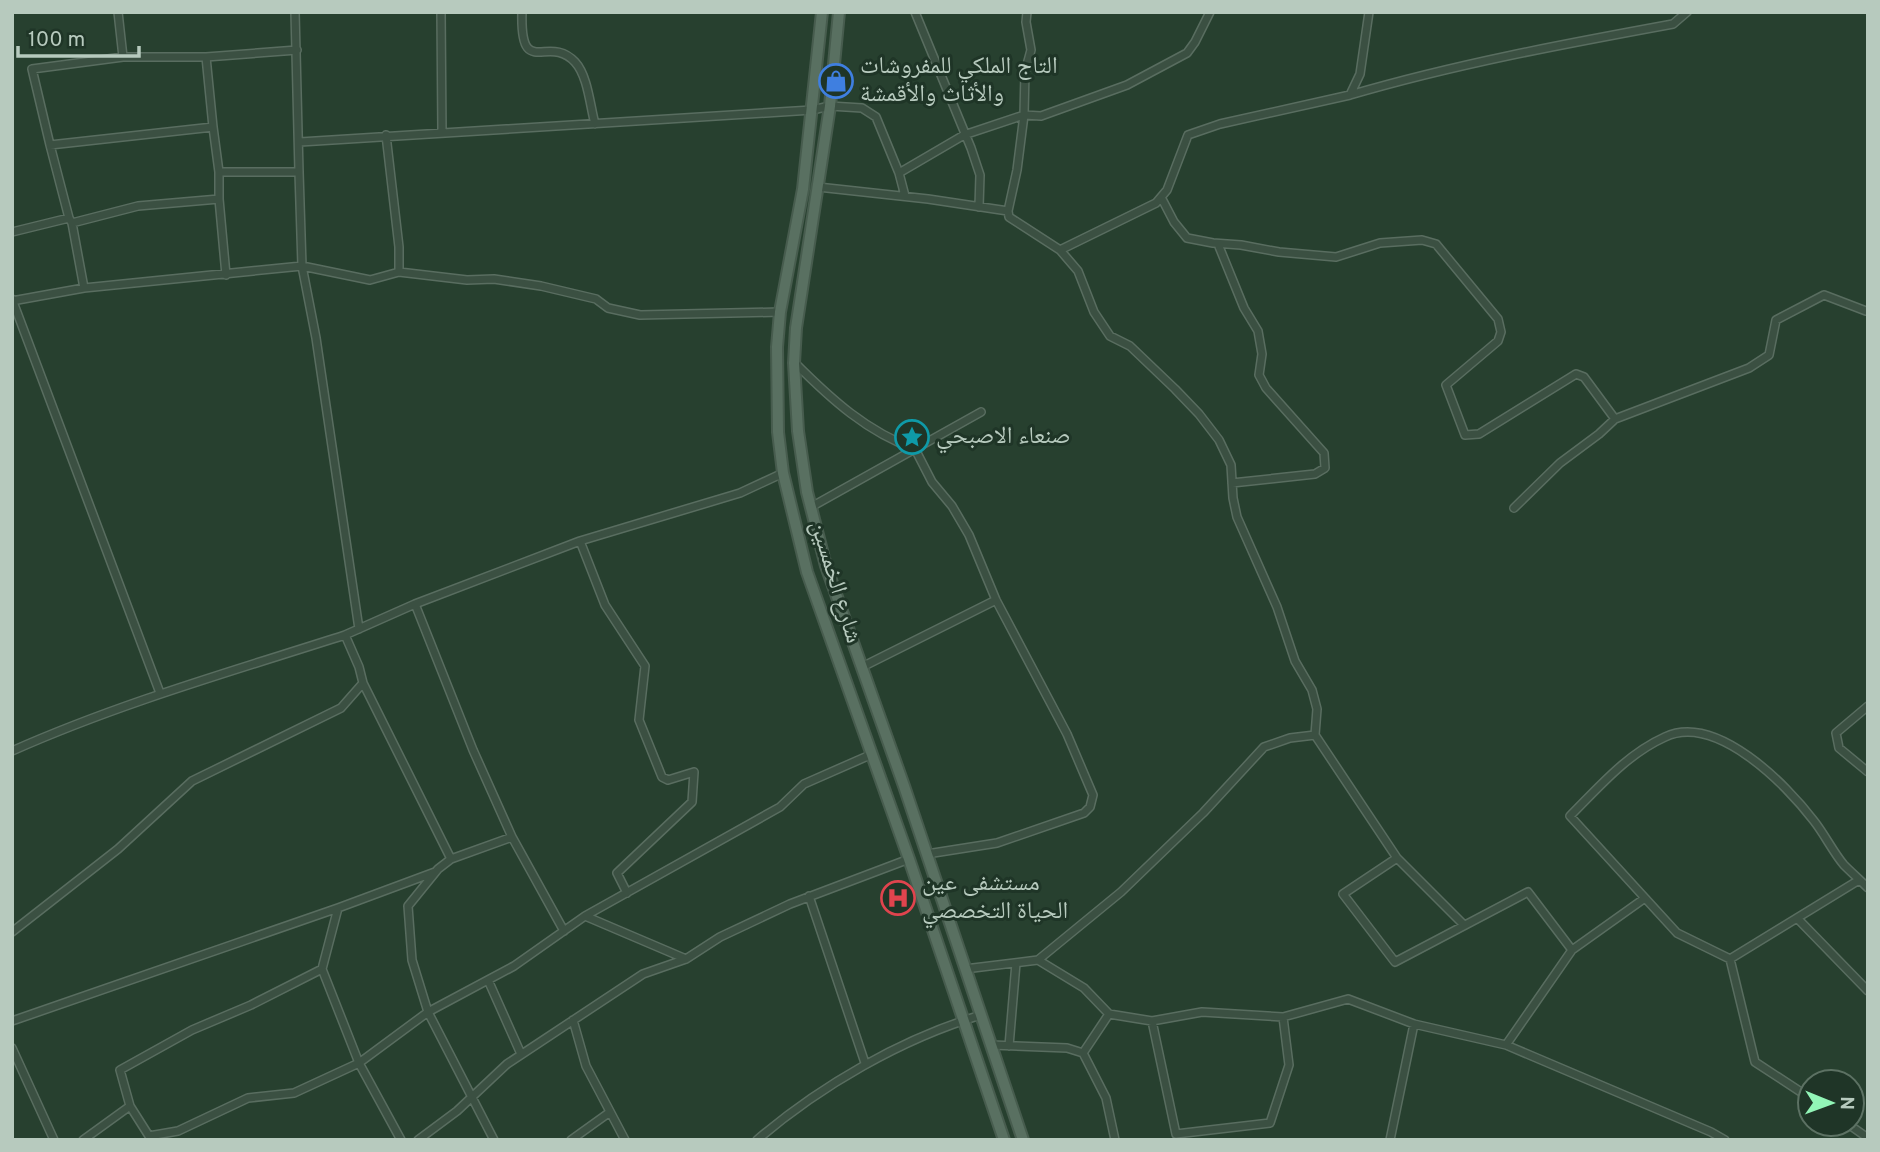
<svg xmlns="http://www.w3.org/2000/svg" width="1880" height="1152" font-family="Overpass,'Noto Naskh Arabic',sans-serif">
	<rect width="100%" height="100%" fill="#27402f"/>
	<g fill="none" stroke-linecap="round" stroke-linejoin="round">
		<!-- minor casing -->
		<g stroke="#596d60" stroke-width="10">
			<path id="minor" d="M 118,12 L 123,57 L 206,57 L 213,127
				M 441,12 L 442,132
				M 522,12 C 520,81 548,33 575,62 C 588,76 590,106 595,124
				M 915,12 L 971,148 L 980,175 L 979,207
				M 1027,12 L 1026,22 L 1031,50 L 1025,72 L 1024,115 L 1017,170 L 1008,211 L 1009,217 L 1060,250 L 1078,271 L 1094,312 L 1110,336 L 1130,346 L 1175,389 L 1199,414 L 1219,440 L 1231,465 L 1233,498 L 1237,517 L 1277,607 L 1295,661 L 1312,690 L 1317,709 L 1315,735
				M 206,57 L 297,50
				M 1350,95 C 1456,64 1564,44 1673,24 L 1687,12
				M 386,135 L 399,247 L 399,272 L 467,280 L 494,279 L 541,286 L 596,299 L 608,308 L 640,315 L 780,312
				M 300,142 L 812,110 L 830,106 L 862,108 L 876,117 L 899,173 L 905,196
				M 50,145 L 32,69 L 123,57
				M 219,172 L 299,172 L 295,12
				M 899,173 L 964,135 L 1024,115 L 1041,116 L 1127,85 L 1187,53 L 1195,42 L 1210,12
				M 818,187 L 928,199 L 1008,211
				M 1161,197 L 1174,222 L 1187,238 L 1213,243 L 1241,245 L 1279,252 L 1336,257 L 1380,243 L 1422,240 L 1436,244 L 1498,319 L 1501,332 L 1498,341 L 1446,385 L 1465,435 L 1479,434 L 1576,374 L 1584,377 L 1615,419
				M 219,199 L 226,275
				M 72,223 L 84,288
				M 12,232 L 69,218 L 72,223 L 138,206 L 219,199 L 219,172 L 213,127 L 50,145 L 69,218
				M 1218,244 L 1244,308 L 1258,331 L 1262,354 L 1259,375 L 1266,388 L 1324,453 L 1325,468 L 1315,474 L 1232,483
				M 1060,250 L 1156,203 L 1167,190 L 1188,135 L 1220,124 L 1350,95 L 1360,74 L 1369,12
				M 12,299 L 160,693
				M 12,301 L 84,288 L 302,266 L 299,172
				M 795,363 C 831,399 867,432 915,449 L 932,482 L 952,506 L 969,535 L 996,600 L 1067,734 L 1093,795 L 1090,807 L 1084,813 L 997,843 L 927,854
				M 811,507 L 981,412
				M 1514,508 L 1560,463 L 1599,434 L 1615,419 L 1749,368 L 1769,355 L 1776,320 L 1824,295 L 1866,311
				M 415,604 L 580,541
				M 359,629 L 316,338 L 302,266 L 370,280 L 399,272
				M 345,635 L 415,604 L 473,750 L 512,837 L 451,859 L 438,869 L 408,906 L 412,960 L 428,1012 L 514,966 L 585,916 L 686,959
				M 862,667 L 996,600
				M 363,683 L 451,859
				M 1868,706 L 1836,733 L 1839,748 L 1868,772
				M 12,751 C 120,703 233,671 345,635 L 359,667 L 363,683 L 341,708 L 192,781 L 118,849 L 12,932
				M 512,837 L 564,931
				M 1859,880 L 1730,959 L 1677,933 L 1570,816 C 1599,787 1627,754 1665,737 C 1716,713 1786,784 1814,821 C 1825,835 1833,852 1844,865 C 1852,873 1860,880 1868,888
				M 627,893 L 617,873 L 692,802 L 694,772 L 668,780 L 662,777 L 639,720 L 645,666 L 605,605 L 580,541 L 740,493 L 783,473
				M 809,896 L 865,1063
				M 1645,898 L 1572,950 L 1506,1045 L 1711,1132 L 1725,1140
				M 585,916 L 780,807 L 804,784 L 870,755
				M 1797,918 L 1868,991
				M 1464,925 L 1397,858 L 1343,894 L 1395,962 L 1528,892 L 1572,950
				M 1730,959 L 1755,1062 L 1810,1098
				M 1038,960 L 1121,892 L 1203,813 L 1264,747 L 1290,738 L 1315,735 L 1397,858
				M 322,969 L 359,1063 L 428,1012 L 494,1140
				M 965,969 L 1038,960 L 1084,988 L 1109,1014 L 1152,1021 L 1202,1012 L 1283,1017 L 1289,1065 L 1270,1123 L 1176,1134 L 1152,1021
				M 488,980 L 521,1054
				M 1283,1017 L 1348,999 L 1414,1024 L 1506,1045
				M 573,1020 L 586,1066 L 625,1140
				M 12,1021 L 338,908 L 435,872
				M 991,1045 L 1067,1048 L 1083,1053 L 1106,1098 L 1115,1140
				M 1009,1046 L 1016,963
				M 12,1048 L 54,1140
				M 1083,1053 L 1109,1014
				M 130,1106 L 120,1070 L 192,1030 L 251,1005 L 322,969 L 338,908
				M 1848,1124 L 1868,1138
				M 83,1140 L 130,1106 L 149,1136 L 178,1131 L 248,1098 L 294,1093 L 359,1063 L 401,1140
				M 418,1140 L 457,1111 L 507,1064 L 643,974 L 686,959 L 720,937 L 790,904 L 909,859
				M 571,1140 L 610,1112
				M 757,1140 C 820,1086 901,1039 981,1015
				M 1390,1140 L 1414,1024"/>
		</g>
		<!-- primary casing -->
		<g stroke="#475c4e" stroke-width="14">
			<path id="primary" d="M 822,12 L 803,189 L 780,312 L 777,347 L 778,432 L 783,473 L 807,572 L 909,859 L 1004,1140
				M 839,12 L 830,106 L 796,328 L 794,363 L 798,431 L 807,492 L 826,566 L 904,786 L 1023,1140"/>
		</g>
		<!-- minor -->
		<use href="#minor" stroke="#3b5042" stroke-width="7"/>
		<!-- primary -->
		<use href="#primary" stroke="#597061" stroke-width="10"/>
	</g>
	<!-- icons -->
	<defs>
		<g id="shop-ring" transform="scale(1.75)"><circle r="9.5" fill="#1f3527" stroke="#3f7fe0" stroke-width="1.5"/><path d="M-5-2.5h2.3a2.7 3.5 0 0 1 5.4 0H5L5.5 6h-11ZM-1.5-2.5h3a1.5 2.3 0 0 0-3 0Z" fill="#3f7fe0"/></g>
		<g id="sight-ring" transform="scale(1.75)"><circle r="9.5" fill="#1f3527" stroke="#0f9aa8" stroke-width="1.5"/><path d="M0-6L1.8-2.2L6-1.7L2.9 1.2L3.7 5.4L0 3.3L-3.7 5.4L-2.9 1.2L-6-1.7L-1.8-2.2Z" fill="#0f9aa8"/></g>
		<g id="hospital-ring" transform="scale(1.75)"><circle r="9.5" fill="#1f3527" stroke="#e0444e" stroke-width="1.5"/><path d="M-5-5h3v3.5h4V-5h3V5h-3V1.5h-4V5h-3Z" fill="#e0444e"/></g>
	</defs>
	<g fill-rule="evenodd">
		<use href="#shop-ring" x="836" y="81"/>
		<use href="#sight-ring" x="912" y="437"/>
		<use href="#hospital-ring" x="898" y="898"/>
	</g>
	<g text-anchor="middle" dominant-baseline="central" stroke-width="6" stroke-linejoin="round" paint-order="stroke">
		<!-- poi labels -->
		<g font-size="24" fill="#b7cabe" stroke="#1f3527" text-anchor="start">
			<text x="860" y="67">التاج الملكي للمفروشات<tspan x="860" dy="28">والأثاث والأقمشة</tspan></text>
			<text x="936" y="437">صنعاء الاصبحي</text>
			<text x="922" y="884">مستشفى عين<tspan x="922" dy="28">الحياة التخصصي</tspan></text>
		</g>
		<!-- street labels -->
		<g font-size="24" fill="#b7cabe" stroke="#1f3527">
			<text transform="translate(835 582) rotate(73)">شارع الخمسين</text>
		</g>
	</g>
	<!-- border -->
	<rect width="1880" height="1152" fill="none" stroke="#b7cabe" stroke-width="28"/>
	<!-- north arrow -->
	<g transform="translate(1831 1103) rotate(91)"><circle r="33" fill="#1f3527" stroke="#5c7163" stroke-width="2"/>
	<path d="M0-5L12 26L0 18L-12 26Z" fill="#92f5b7"/>
	<text y="-10" font-size="19" font-weight="bold" text-anchor="middle" fill="#b7cabe">N</text>
	</g>
	<!-- scale -->
	<path d="M18 46v10h121v-10" fill="none" stroke="#b7cabe" stroke-width="3.5"/>
	<text x="28" y="46" font-size="21" fill="#b7cabe" stroke="#1f3527" stroke-width="5" paint-order="stroke">100 m</text>
</svg>
